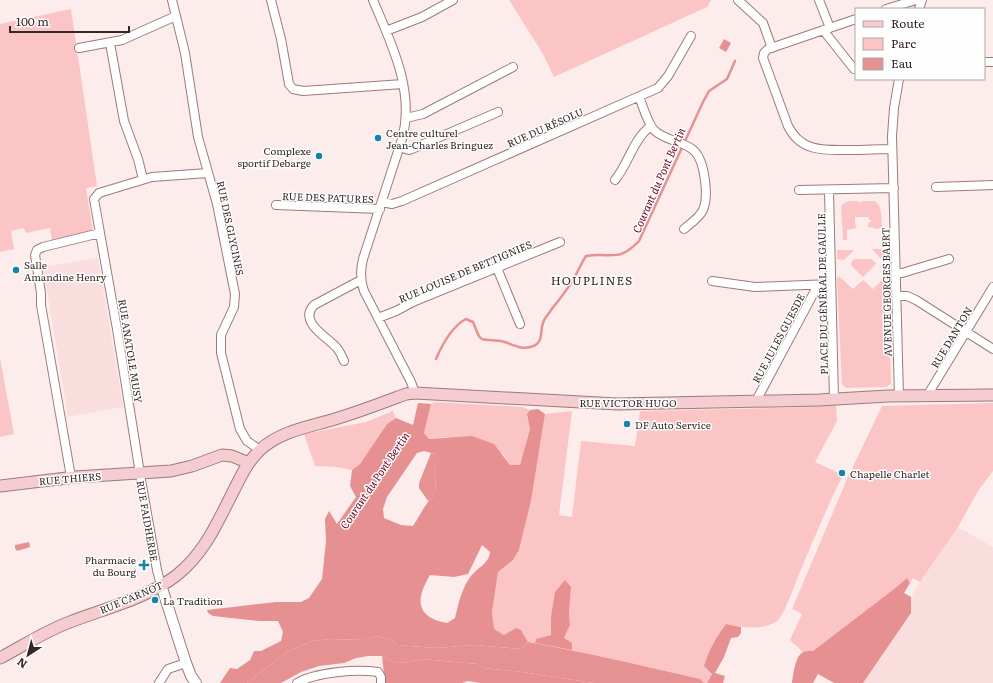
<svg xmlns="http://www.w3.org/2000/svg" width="993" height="683" font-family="Literata,serif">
	<rect width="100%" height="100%" fill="#fcecec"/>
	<!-- built -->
	<path fill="#f9dedd" d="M 98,258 L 123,407 L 68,417 L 43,267 Z
		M 958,527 L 993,547 L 993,683 L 863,683 L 911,613 L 911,597 L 920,582 Z"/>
	<!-- green -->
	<path fill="#fcc5c5" d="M 509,0 L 711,0 L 707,7 L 554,77 L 543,54 Z
		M 71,9 L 97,186 L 86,188 L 93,231 L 52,241 L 50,228 L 26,233 L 24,228 L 11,231 L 14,249 L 0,252 L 0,24 Z
		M 858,201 L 860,203 L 862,201 L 875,201 C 883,207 881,218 882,227 L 878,229 L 868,227 L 868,224 L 871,221 L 871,220 L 869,220 L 869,217 L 855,217 L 855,225 L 856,225 L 856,228 L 847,230 L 847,240 L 843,240 L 841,207 C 844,200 852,201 858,201 Z
		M 872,249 L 887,249 L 888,250 L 888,257 L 886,259 L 881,259 Z
		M 837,250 L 854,250 L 844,260 L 837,259 Z
		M 854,259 L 871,259 L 876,263 L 875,265 L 863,277 L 851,265 L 851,263 Z
		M 839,276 L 853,289 L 863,280 L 873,289 L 885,277 L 888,278 L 891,384 L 886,387 L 847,388 L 842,385 L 837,279 Z
		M 0,358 L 14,434 L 0,437 Z
		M 434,402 L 522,407 L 530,410 L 527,414 L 530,429 L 520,465 L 510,465 L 503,454 L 447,437 L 429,439 L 424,433 L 431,404 Z
		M 993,403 L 993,471 L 978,491 L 958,527 L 920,582 L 913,578 L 910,583 L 907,578 L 894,589 L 813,651 L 803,652 L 790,640 L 802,614 L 792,609 L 847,479 L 882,406 Z
		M 836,405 L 837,421 L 815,462 L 843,475 C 827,507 813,541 799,574 C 795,584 784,616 777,621 C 763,631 741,627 726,624 C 716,637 709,650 705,666 L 712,674 L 707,683 L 704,683 L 700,679 L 572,650 L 572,643 L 564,639 L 570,625 L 569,613 L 571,587 L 551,617 L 551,635 L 536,639 L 535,643 L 528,642 L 522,631 L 504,635 L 493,629 L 492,613 L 498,572 L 513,560 L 519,550 L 531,501 L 545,414 L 572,411 L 559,515 L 572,517 L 581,441 L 635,446 L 640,411 L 813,407 Z
		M 393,411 L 396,418 L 387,424 L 360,464 L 352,470 L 337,467 L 315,466 L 304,434 L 366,422 Z"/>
	<!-- forest -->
	<path fill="#e69092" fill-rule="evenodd" d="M 418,403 L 431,404 L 424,433 L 429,439 L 472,436 L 494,444 L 510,465 L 520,465 L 530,429 L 527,414 L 530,410 L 538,409 L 545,414 L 531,501 L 519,550 L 513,560 L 498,572 L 492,613 L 494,629 L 504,635 L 516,628 L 521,630 L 528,642 L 521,649 L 474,645 L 436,648 L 397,645 L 391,639 L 375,636 L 365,640 L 329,639 L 313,641 L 287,652 L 247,683 L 220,683 L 230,668 L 237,669 L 250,660 L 254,651 L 261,651 L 281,641 L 283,632 L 278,621 L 259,621 L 213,616 L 208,613 L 207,610 L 276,602 L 301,602 L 309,598 L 322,579 L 326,541 L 325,519 L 329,511 L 337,524 L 356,497 L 350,486 L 352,470 L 360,464 L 387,424 L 396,418 L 413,425 ZM 424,451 L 435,454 L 438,462 L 434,469 L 436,486 L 432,498 C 426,502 418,519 413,526 L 401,525 L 384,518 L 383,509 L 387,497 L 417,453 ZM 482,545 L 490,552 C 489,564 478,567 471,576 C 462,587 458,605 455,618 L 447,623 C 416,617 415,600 430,575 L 454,577 L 468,574 Z
		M 907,578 L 910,583 L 904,593 L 911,597 L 911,613 L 863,683 L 834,683 L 818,674 L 813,683 L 792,683 C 793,676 795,656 803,652 C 805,651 810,651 813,651 L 894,589 Z
		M 565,580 L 571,587 L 569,613 L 570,625 L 564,638 L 572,643 L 572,650 L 535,643 L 536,639 L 551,635 L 551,617 L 555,592 Z
		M 726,624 L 741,627 L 741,633 L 738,637 L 731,638 L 724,657 L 715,673 L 725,676 L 723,683 L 707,683 L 712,674 L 704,666 C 709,650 716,637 726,624 Z
		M 382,656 L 395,663 L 410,662 L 421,659 L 478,664 L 483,668 L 522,672 L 593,683 L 480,683 L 468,681 L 462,683 L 385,683 Z"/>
	<!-- water -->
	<path fill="#e69192" d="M 724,39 L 731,43 L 726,52 L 719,48 Z
		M 431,453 L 435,454 L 438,456 L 438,462 L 434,469 L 436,486 L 432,498 L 428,501 L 419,488 L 419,483 Z
		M 29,542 L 30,547 L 17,551 L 15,548 L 15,545 Z
		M 375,636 L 391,639 L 397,645 L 436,648 L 474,645 L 521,649 L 528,642 C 586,652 643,666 700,679 L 704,683 L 593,683 L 522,672 L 483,668 L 478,664 L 421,659 L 410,662 L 395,663 L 382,656 L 368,656 L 356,658 L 344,663 L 319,666 L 301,672 L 281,683 L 247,683 L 287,652 L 313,641 L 329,639 L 364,640 Z"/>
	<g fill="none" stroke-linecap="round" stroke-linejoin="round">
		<!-- stream -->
		<path stroke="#e69192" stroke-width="2.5" d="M 436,359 C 442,345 451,327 466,319 L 473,322 C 482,345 478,338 501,341 C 510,343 520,350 530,347 C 545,343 539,333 543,323 C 544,318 549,314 551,310 C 559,300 568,289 574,278 C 579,270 581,263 586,256 C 612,252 618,263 639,241 L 703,102 L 709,91 L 727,79 L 735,61
			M 322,642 L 318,629 L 322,600 L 346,534 L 371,502 L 378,489 L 419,427 L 426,407
			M 397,660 L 399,683"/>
		<!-- minor casing -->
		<g stroke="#9c7b7b" stroke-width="10">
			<path id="minor" d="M 172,0 L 185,53 L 198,137 L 217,204 L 235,294 L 234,307 L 221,335 L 221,353 L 240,429 L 247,441 L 260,450
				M 271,0 L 281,39 L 289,84 L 293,89 L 303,91 L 403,84
				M 373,0 C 391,43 414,88 403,136 L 363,259 C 360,271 360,280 364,291 L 411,382 L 415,393
				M 738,0 L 763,23 L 772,48
				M 819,0 L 830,28
				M 886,9 L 916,0
				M 919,9 L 922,0
				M 856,19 L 768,49 L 764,53 L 763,58 L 788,126 C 801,153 826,150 851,150 C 865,150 878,149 892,149
				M 823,30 L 854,69
				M 386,31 L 422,17 L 453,0
				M 110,43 L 124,121 L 138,159 L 143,179
				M 79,48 L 122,40 L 176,16
				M 984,62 L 993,62
				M 899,79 L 894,108 L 892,136 L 899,396
				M 639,97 C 643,106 648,124 654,130 C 664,140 681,141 692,149 C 705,158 709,196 703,210 C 700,217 690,224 684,229
				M 406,118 L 423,114 L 513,67
				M 399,147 L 409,150 L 412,149 L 498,112
				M 615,180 C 629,163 633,139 651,126
				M 936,187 L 993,185
				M 799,190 L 894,188
				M 829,190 L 834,399
				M 382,202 L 392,204 L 402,201 L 658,88 L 668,76 L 691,36
				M 276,205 L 380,209
				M 497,268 L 520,324
				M 895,273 L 902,273 L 949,259
				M 712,281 L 755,287 L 831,284
				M 896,296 L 907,296 L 916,300 L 993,349
				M 378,318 L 396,311 L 415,301 L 560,242
				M 344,361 C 342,357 340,351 336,347 C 327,337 298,322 314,305 L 361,280
				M 927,396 L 993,287
				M 756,401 L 818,285
				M 71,477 L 41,305 L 41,293 L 35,255 L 37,250 L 43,247 L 100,233
				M 161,585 L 157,570 L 141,480 L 117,329 L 94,199 L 99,193 L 152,177 L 208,173
				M 159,683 L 168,669 L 186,663
				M 297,683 C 316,672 357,669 378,672 L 381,677 L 381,683"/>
		</g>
		<!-- tertiary casing -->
		<g stroke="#9c7b7b" stroke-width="12">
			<path id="tertiary" d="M 161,585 L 186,663 L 191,676 L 196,683"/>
		</g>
		<!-- secondary casing -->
		<g stroke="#9c7b7b" stroke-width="13">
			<path id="secondary" d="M 0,486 L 75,477 L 171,471 L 192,466 L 222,455 L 232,456 L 249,463
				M 0,658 C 23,646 45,631 70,622 C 106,608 146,599 177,575 C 205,553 218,521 234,490 C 241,476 248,461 260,450 C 280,431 309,427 335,419 C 359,412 382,403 406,394 L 415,393 L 617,404 L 819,400 L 888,396 L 993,395"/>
		</g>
		<!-- minor -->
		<use href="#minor" stroke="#fff" stroke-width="8"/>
		<!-- tertiary -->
		<use href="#tertiary" stroke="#fff" stroke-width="10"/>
		<!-- secondary -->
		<use href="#secondary" stroke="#f5cccf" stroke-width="11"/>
	</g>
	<!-- markers -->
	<g fill="#1383aa" stroke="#fefefe" stroke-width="1.5">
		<circle cx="378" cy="138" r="4"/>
		<circle cx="319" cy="156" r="4"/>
		<circle cx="16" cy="270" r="4"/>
		<circle cx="627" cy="424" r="4"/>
		<circle cx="842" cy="473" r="4"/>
		<path d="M142 559h4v4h4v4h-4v4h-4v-4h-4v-4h4z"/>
		<circle cx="155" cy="600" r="4"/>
	</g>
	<g text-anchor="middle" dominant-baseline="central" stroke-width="3" stroke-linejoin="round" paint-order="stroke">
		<!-- street labels -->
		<g font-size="10" fill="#352727" stroke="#fefefe">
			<text transform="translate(545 127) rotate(-24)">RUE DU RÉSOLU</text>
			<text transform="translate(328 197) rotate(2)">RUE DES PATURES</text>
			<text transform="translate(231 228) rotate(78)">RUE DES GLYCINES</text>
			<text transform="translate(465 271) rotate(-23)">RUE LOUISE DE BETTIGNIES</text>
			<text transform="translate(886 292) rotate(-91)">AVENUE GEORGES BAERT</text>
			<text transform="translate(822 294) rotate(-91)">PLACE DU GÉNÉRAL DE GAULLE</text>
			<text transform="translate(951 337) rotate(-59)">RUE DANTON</text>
			<text transform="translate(778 338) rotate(-62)">RUE JULES GUESDE</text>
			<text transform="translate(131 351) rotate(81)">RUE ANATOLE MUSY</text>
			<text x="628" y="402">RUE VICTOR HUGO</text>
			<text transform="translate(70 478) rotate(-5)">RUE THIERS</text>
			<text transform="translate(148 521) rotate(80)">RUE FAIDHERBE</text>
			<text transform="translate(131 597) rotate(-23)">RUE CARNOT</text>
		</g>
		<!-- poi labels -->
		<g font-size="10" fill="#352727" stroke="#fefefe" text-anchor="start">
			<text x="386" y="132">Centre culturel<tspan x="386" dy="12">Jean-Charles Bringuez</tspan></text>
			<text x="311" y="150" text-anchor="end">Complexe<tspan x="311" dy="12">sportif Debarge</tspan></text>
			<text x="24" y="264">Salle<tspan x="24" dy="12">Amandine Henry</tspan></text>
			<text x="635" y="424">DF Auto Service</text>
			<text x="850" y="473">Chapelle Charlet</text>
			<text x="136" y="559" text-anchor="end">Pharmacie<tspan x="136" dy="12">du Bourg</tspan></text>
			<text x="163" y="600">La Tradition</text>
		</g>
		<!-- water labels -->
		<g font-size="11" font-style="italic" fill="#6d031b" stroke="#fefefe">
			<text transform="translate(658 180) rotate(-66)">Courant du Pont Bertin</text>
			<text transform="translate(374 480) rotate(-56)">Courant du Pont Bertin</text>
		</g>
		<!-- quarter labels -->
		<g font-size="12" letter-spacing="1" fill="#352727" stroke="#fefefe">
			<text x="592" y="280">HOUPLINES</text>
		</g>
	</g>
	<!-- legend -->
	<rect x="855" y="8" width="130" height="72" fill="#fefefe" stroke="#aea8a8"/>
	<rect x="863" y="21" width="20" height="6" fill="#f5cccf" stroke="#aea8a8"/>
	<text x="891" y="28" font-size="12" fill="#352727">Route</text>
	<rect x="863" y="38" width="20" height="12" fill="#fcc5c5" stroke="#aea8a8"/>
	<text x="891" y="48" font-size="12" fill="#352727">Parc</text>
	<rect x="863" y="58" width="20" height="12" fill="#e69192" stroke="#aea8a8"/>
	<text x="891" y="68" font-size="12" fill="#352727">Eau</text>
	<!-- north arrow -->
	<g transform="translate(28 655) rotate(216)" stroke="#fefefe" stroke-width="3" paint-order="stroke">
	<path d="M0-3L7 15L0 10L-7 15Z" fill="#352727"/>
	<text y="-6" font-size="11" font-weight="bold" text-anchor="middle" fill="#352727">N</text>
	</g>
	<!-- scale -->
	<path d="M10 26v6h119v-6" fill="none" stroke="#352727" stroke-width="2"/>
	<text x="16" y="26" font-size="12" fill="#352727" stroke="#fefefe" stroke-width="3" paint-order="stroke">100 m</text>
</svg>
